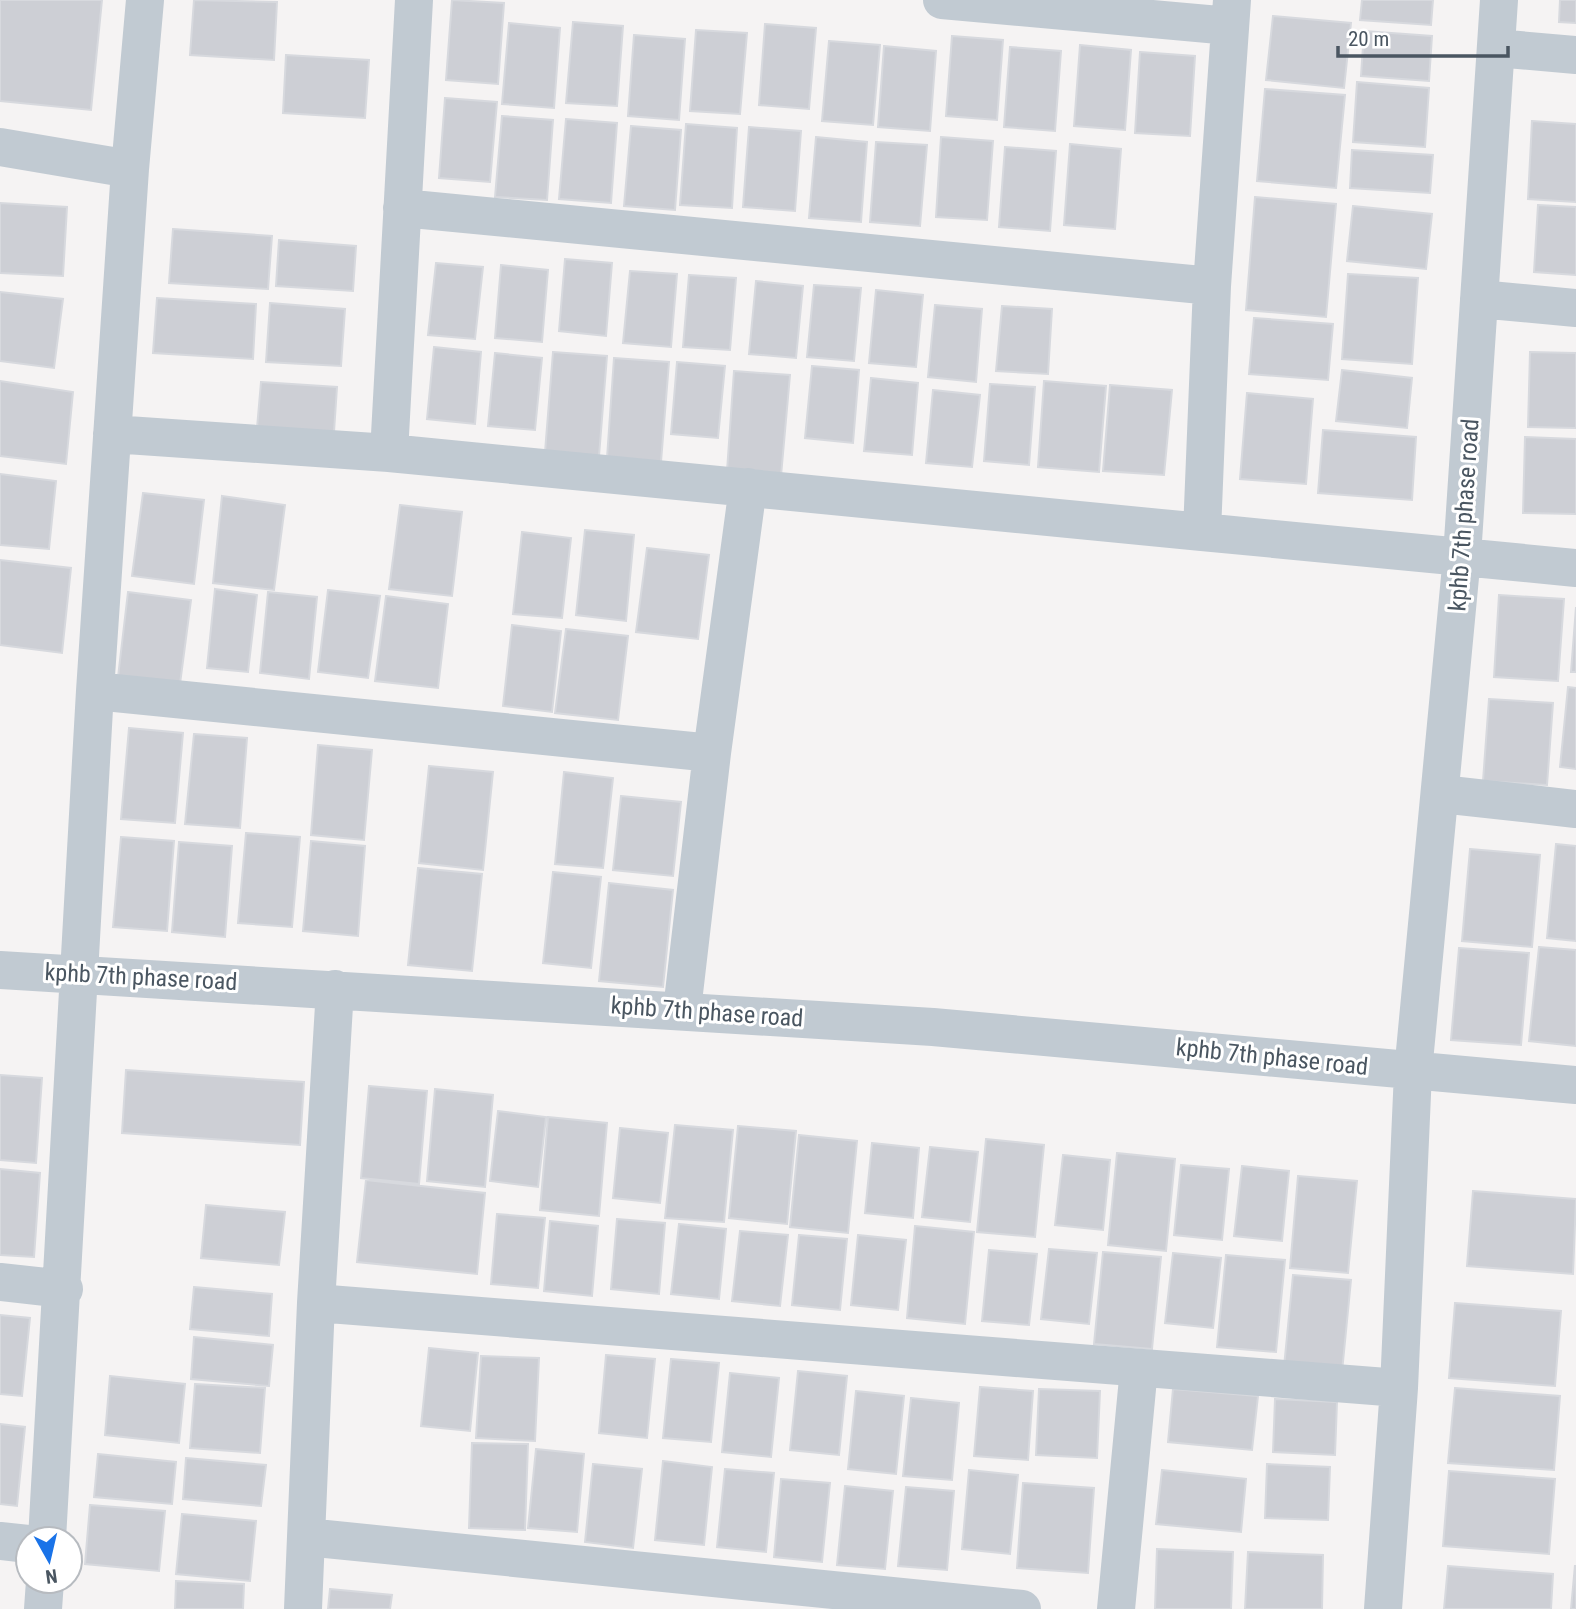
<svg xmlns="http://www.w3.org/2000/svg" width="1576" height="1609" font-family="'Roboto Condensed',sans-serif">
	<rect width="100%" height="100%" fill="#f5f3f3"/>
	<!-- building -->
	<path fill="#cdcfd5" stroke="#d7d9de" stroke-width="2" d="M 0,0 L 102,0 L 91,110 L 0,101 Z
		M 194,0 L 277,2 L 274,60 L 190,55 Z
		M 452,0 L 504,3 L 498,84 L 446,80 Z
		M 1362,0 L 1433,0 L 1431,25 L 1360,20 Z
		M 1560,0 L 1576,0 L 1576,23 L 1559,22 Z
		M 1273,16 L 1351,23 L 1344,88 L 1266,80 Z
		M 573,22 L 623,26 L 617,106 L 566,103 Z
		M 509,23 L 560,28 L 554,108 L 502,104 Z
		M 765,24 L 816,28 L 809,109 L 759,105 Z
		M 696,30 L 747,33 L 740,114 L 690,111 Z
		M 1364,31 L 1432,36 L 1429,81 L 1361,76 Z
		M 634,35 L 685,39 L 679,120 L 628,116 Z
		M 952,36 L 1003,40 L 997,120 L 946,116 Z
		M 829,41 L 880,45 L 873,125 L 822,121 Z
		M 1080,45 L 1131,50 L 1125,130 L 1074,126 Z
		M 884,46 L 936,51 L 930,131 L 878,127 Z
		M 1010,47 L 1061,51 L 1055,131 L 1004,127 Z
		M 1140,52 L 1195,56 L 1190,136 L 1135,133 Z
		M 286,55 L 369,60 L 365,118 L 283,113 Z
		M 1357,82 L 1429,88 L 1425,147 L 1353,142 Z
		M 1265,89 L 1345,95 L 1336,188 L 1257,181 Z
		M 445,98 L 497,102 L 490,182 L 439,178 Z
		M 502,116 L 553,120 L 547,200 L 495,197 Z
		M 566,119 L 617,123 L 611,203 L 559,199 Z
		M 1532,121 L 1576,124 L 1576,202 L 1528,199 Z
		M 686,124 L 737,128 L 732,208 L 680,205 Z
		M 631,126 L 681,130 L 675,210 L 624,206 Z
		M 749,127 L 801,131 L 795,211 L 743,207 Z
		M 816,137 L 867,142 L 861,222 L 809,218 Z
		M 941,137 L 993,141 L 987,220 L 936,217 Z
		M 876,142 L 927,145 L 920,226 L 870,222 Z
		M 1070,144 L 1121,149 L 1115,229 L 1064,225 Z
		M 1005,147 L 1056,151 L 1050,231 L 999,227 Z
		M 1352,150 L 1433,155 L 1430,193 L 1350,188 Z
		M 1255,197 L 1336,204 L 1326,317 L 1246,310 Z
		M 0,203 L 67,207 L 63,276 L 0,273 Z
		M 1538,205 L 1576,207 L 1576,275 L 1534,272 Z
		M 1353,206 L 1432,214 L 1426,269 L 1347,261 Z
		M 173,229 L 272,236 L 268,289 L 169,283 Z
		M 279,240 L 356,246 L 353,291 L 276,286 Z
		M 565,259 L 612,263 L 606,336 L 559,331 Z
		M 436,263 L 483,267 L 475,339 L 428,335 Z
		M 501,265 L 548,270 L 542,342 L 495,338 Z
		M 630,271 L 677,274 L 671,347 L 623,343 Z
		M 1348,274 L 1418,278 L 1412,364 L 1342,359 Z
		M 689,275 L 736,278 L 730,350 L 683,347 Z
		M 756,281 L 803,286 L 796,358 L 749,354 Z
		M 814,285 L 861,288 L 854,361 L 807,357 Z
		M 876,290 L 923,295 L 916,367 L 869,363 Z
		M 0,292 L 63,299 L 54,368 L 0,361 Z
		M 157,298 L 256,304 L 253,359 L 153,353 Z
		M 270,303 L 345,309 L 341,366 L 266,362 Z
		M 935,305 L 982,309 L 976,382 L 928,377 Z
		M 1002,306 L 1052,309 L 1048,374 L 996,371 Z
		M 1254,318 L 1333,324 L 1328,380 L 1249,374 Z
		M 434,347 L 481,352 L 475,424 L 427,419 Z
		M 553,352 L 607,356 L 599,456 L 545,452 Z
		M 1530,352 L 1576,353 L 1576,428 L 1528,427 Z
		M 495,353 L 542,358 L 535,430 L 488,426 Z
		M 614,358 L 669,362 L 661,462 L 607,458 Z
		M 677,362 L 725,366 L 718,438 L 671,434 Z
		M 812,366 L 859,370 L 853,443 L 805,438 Z
		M 1342,370 L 1412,378 L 1407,428 L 1336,421 Z
		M 734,371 L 790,375 L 781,476 L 727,471 Z
		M 871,378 L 918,383 L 912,455 L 864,451 Z
		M 0,381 L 73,392 L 66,464 L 0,456 Z
		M 1044,381 L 1106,386 L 1099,472 L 1038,467 Z
		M 261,382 L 337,387 L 334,432 L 257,428 Z
		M 990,384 L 1035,387 L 1029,465 L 984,461 Z
		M 1110,385 L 1172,390 L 1164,475 L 1103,471 Z
		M 933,390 L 980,395 L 972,467 L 926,463 Z
		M 1247,393 L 1313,399 L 1306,484 L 1240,479 Z
		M 1323,430 L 1416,437 L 1412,500 L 1318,493 Z
		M 1525,437 L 1576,439 L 1576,514 L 1523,513 Z
		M 0,474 L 56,481 L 49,549 L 0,545 Z
		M 143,493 L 204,500 L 194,584 L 132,576 Z
		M 222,496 L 285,505 L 274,590 L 213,583 Z
		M 400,505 L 462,512 L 452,596 L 389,589 Z
		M 585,530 L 634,535 L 626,621 L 576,615 Z
		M 522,532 L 571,538 L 562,618 L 513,614 Z
		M 647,548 L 709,555 L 698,639 L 636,632 Z
		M 0,560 L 71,568 L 62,653 L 0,645 Z
		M 215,589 L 257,595 L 248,672 L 207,668 Z
		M 328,590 L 380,596 L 368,678 L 318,672 Z
		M 128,592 L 191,600 L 180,684 L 118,677 Z
		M 268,592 L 317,597 L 309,679 L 260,673 Z
		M 1499,595 L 1564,599 L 1558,681 L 1494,677 Z
		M 386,596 L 448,604 L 438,688 L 375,681 Z
		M 1576,607 L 1576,672 L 1571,672 Z
		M 512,625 L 561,631 L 552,712 L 503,706 Z
		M 566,629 L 628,636 L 618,720 L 555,713 Z
		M 1568,687 L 1576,688 L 1576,769 L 1560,767 Z
		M 1489,699 L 1553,703 L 1547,785 L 1483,781 Z
		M 129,728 L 183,733 L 175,823 L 121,819 Z
		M 194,734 L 247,738 L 240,828 L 185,824 Z
		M 318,745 L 372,750 L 364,840 L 311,835 Z
		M 429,766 L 493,772 L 483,870 L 419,863 Z
		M 564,772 L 613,778 L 603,868 L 555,864 Z
		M 621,796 L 681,802 L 673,876 L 613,870 Z
		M 246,833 L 300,837 L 292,927 L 238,923 Z
		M 121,837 L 174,841 L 167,931 L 113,927 Z
		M 311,841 L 365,846 L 358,936 L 303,931 Z
		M 179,842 L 232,846 L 225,937 L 172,932 Z
		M 1556,844 L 1576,846 L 1576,941 L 1547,938 Z
		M 1470,849 L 1540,855 L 1532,947 L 1462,941 Z
		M 418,868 L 482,874 L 472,971 L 408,965 Z
		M 553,872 L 601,877 L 591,968 L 543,963 Z
		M 609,883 L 673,890 L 663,987 L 599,981 Z
		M 1539,947 L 1576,950 L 1576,1046 L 1529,1041 Z
		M 1459,948 L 1529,953 L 1521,1045 L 1451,1040 Z
		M 126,1070 L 304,1082 L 300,1145 L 122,1133 Z
		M 0,1075 L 42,1078 L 36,1163 L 0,1160 Z
		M 369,1086 L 427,1091 L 419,1184 L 361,1178 Z
		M 435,1089 L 493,1095 L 485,1187 L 427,1181 Z
		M 498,1111 L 546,1117 L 538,1187 L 490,1181 Z
		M 548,1117 L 607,1123 L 599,1216 L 540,1210 Z
		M 675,1125 L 733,1130 L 724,1222 L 665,1218 Z
		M 738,1126 L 796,1131 L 787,1224 L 729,1218 Z
		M 620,1128 L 668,1133 L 660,1203 L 613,1198 Z
		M 799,1135 L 857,1141 L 848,1233 L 790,1227 Z
		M 986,1139 L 1044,1145 L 1035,1237 L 977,1232 Z
		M 872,1143 L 919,1148 L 913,1218 L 865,1213 Z
		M 930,1147 L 978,1152 L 970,1222 L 922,1217 Z
		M 1117,1153 L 1175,1159 L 1166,1251 L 1108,1245 Z
		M 1063,1155 L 1110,1160 L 1103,1230 L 1055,1225 Z
		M 1181,1165 L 1229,1169 L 1222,1240 L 1174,1235 Z
		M 1242,1166 L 1289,1171 L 1282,1241 L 1234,1236 Z
		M 0,1169 L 40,1173 L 34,1257 L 0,1255 Z
		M 1298,1176 L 1357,1181 L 1348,1273 L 1290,1268 Z
		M 366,1180 L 485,1193 L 477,1274 L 357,1262 Z
		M 1473,1191 L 1576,1199 L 1573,1274 L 1467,1266 Z
		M 206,1205 L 285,1212 L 279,1265 L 201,1258 Z
		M 497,1214 L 545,1218 L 538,1288 L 491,1284 Z
		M 617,1219 L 665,1223 L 659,1294 L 611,1289 Z
		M 550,1221 L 598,1226 L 592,1296 L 544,1291 Z
		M 679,1224 L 726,1229 L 719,1299 L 671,1294 Z
		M 915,1226 L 974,1232 L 965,1324 L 907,1318 Z
		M 740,1231 L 788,1235 L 780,1306 L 732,1301 Z
		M 799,1235 L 847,1239 L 840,1310 L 792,1305 Z
		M 858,1235 L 906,1240 L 898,1310 L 851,1305 Z
		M 1049,1249 L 1097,1253 L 1089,1324 L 1041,1319 Z
		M 989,1250 L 1037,1254 L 1029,1325 L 982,1321 Z
		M 1103,1252 L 1161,1257 L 1152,1349 L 1094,1344 Z
		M 1173,1253 L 1221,1258 L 1213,1328 L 1165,1323 Z
		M 1226,1255 L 1285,1260 L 1276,1352 L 1217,1347 Z
		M 1293,1275 L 1351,1280 L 1342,1372 L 1284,1367 Z
		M 194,1287 L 272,1294 L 269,1336 L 190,1329 Z
		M 1455,1303 L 1561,1311 L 1555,1386 L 1449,1378 Z
		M 0,1315 L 30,1318 L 22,1396 L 0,1394 Z
		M 194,1337 L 273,1345 L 269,1386 L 191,1379 Z
		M 429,1348 L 478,1353 L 470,1431 L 421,1426 Z
		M 606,1355 L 655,1359 L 647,1438 L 599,1433 Z
		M 481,1356 L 539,1358 L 535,1441 L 476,1438 Z
		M 671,1359 L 719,1363 L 711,1442 L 663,1438 Z
		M 798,1371 L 847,1376 L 839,1455 L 790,1450 Z
		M 730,1373 L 779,1378 L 771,1457 L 722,1452 Z
		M 110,1376 L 185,1384 L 179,1443 L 105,1435 Z
		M 195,1384 L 265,1388 L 260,1453 L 190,1448 Z
		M 980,1387 L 1033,1391 L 1028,1460 L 974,1456 Z
		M 1455,1388 L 1560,1396 L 1554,1470 L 1448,1463 Z
		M 1039,1389 L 1100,1391 L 1097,1458 L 1036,1455 Z
		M 1173,1389 L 1258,1396 L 1252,1450 L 1168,1442 Z
		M 856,1391 L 904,1396 L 896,1474 L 848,1469 Z
		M 911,1398 L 959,1403 L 952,1480 L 903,1476 Z
		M 1275,1399 L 1337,1402 L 1335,1455 L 1273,1452 Z
		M 0,1424 L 25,1427 L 17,1506 L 0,1504 Z
		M 472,1443 L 528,1444 L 525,1530 L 469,1528 Z
		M 536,1449 L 584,1454 L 577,1532 L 528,1528 Z
		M 98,1454 L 176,1462 L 172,1504 L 94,1497 Z
		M 186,1458 L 266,1465 L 261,1506 L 183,1499 Z
		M 663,1461 L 712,1467 L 704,1545 L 655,1540 Z
		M 593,1464 L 642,1469 L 633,1548 L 585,1542 Z
		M 1267,1464 L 1330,1467 L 1328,1520 L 1265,1518 Z
		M 725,1469 L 774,1473 L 766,1552 L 717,1547 Z
		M 969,1470 L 1018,1475 L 1010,1554 L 962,1549 Z
		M 1162,1470 L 1246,1479 L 1241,1532 L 1156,1524 Z
		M 1449,1471 L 1555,1479 L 1549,1554 L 1443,1546 Z
		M 781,1479 L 830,1483 L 822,1562 L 774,1557 Z
		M 1023,1483 L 1094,1488 L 1088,1573 L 1017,1568 Z
		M 845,1486 L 893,1491 L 885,1569 L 837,1565 Z
		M 906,1487 L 954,1491 L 947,1570 L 898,1566 Z
		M 90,1505 L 165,1511 L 159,1571 L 85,1564 Z
		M 182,1514 L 256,1521 L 250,1581 L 176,1574 Z
		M 1157,1549 L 1233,1552 L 1231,1609 L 1155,1609 Z
		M 1248,1552 L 1323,1555 L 1322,1609 L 1245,1609 Z
		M 1575,1565 L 1576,1609 L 1571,1609 Z
		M 1448,1566 L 1553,1574 L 1551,1609 L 1444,1609 Z
		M 176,1581 L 244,1584 L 243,1609 L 175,1609 Z
		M 330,1589 L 392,1595 L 390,1609 L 328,1609 Z"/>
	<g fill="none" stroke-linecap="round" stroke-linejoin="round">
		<!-- minor -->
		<path stroke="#c1cad2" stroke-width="38" d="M 145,0 L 130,169 L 95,691 L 712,753
			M 942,0 L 1230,26
			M 1496,48 L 1576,55
			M 0,147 L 130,169
			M 402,208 L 1212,286
			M 1479,299 L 1576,308
			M 112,434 L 389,453 L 1202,532 L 1212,286 L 1232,0
			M 389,453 L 414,0
			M 1202,532 L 1576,568
			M 1441,794 L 1576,809
			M 0,970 L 933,1027 L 1576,1085
			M 335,989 L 316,1303 L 1399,1388
			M 682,1010 L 712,753 L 748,487
			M 0,1282 L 64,1289
			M 316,1303 L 306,1537 L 1022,1609
			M 47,1539 L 95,691
			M 0,1541 L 28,1544
			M 43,1609 L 45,1581
			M 303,1609 L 306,1537
			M 1116,1609 L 1139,1368
			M 1383,1609 L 1399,1388 L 1413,1072 L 1462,556 L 1499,0"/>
	</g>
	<g text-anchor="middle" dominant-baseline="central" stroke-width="6" stroke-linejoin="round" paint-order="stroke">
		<!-- street labels -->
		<g font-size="24" fill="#4a5661" stroke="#fff">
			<text transform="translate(1464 515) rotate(-86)">kphb 7th phase road</text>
			<text transform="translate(141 977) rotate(3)">kphb 7th phase road</text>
			<text transform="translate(707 1012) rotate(4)">kphb 7th phase road</text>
			<text transform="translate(1272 1057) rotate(6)">kphb 7th phase road</text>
		</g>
	</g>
	<!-- north arrow -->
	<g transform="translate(49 1560) rotate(172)"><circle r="33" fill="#ffffff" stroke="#b7bbc0" stroke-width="2"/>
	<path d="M0-5L12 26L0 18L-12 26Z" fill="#1a73e8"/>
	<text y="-10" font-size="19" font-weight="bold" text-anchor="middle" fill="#4a5661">N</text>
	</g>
	<!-- scale -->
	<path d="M1338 46v10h170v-10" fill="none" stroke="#4a5661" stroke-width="3.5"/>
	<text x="1348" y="46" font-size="21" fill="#4a5661" stroke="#ffffff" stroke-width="5" paint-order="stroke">20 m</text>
</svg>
